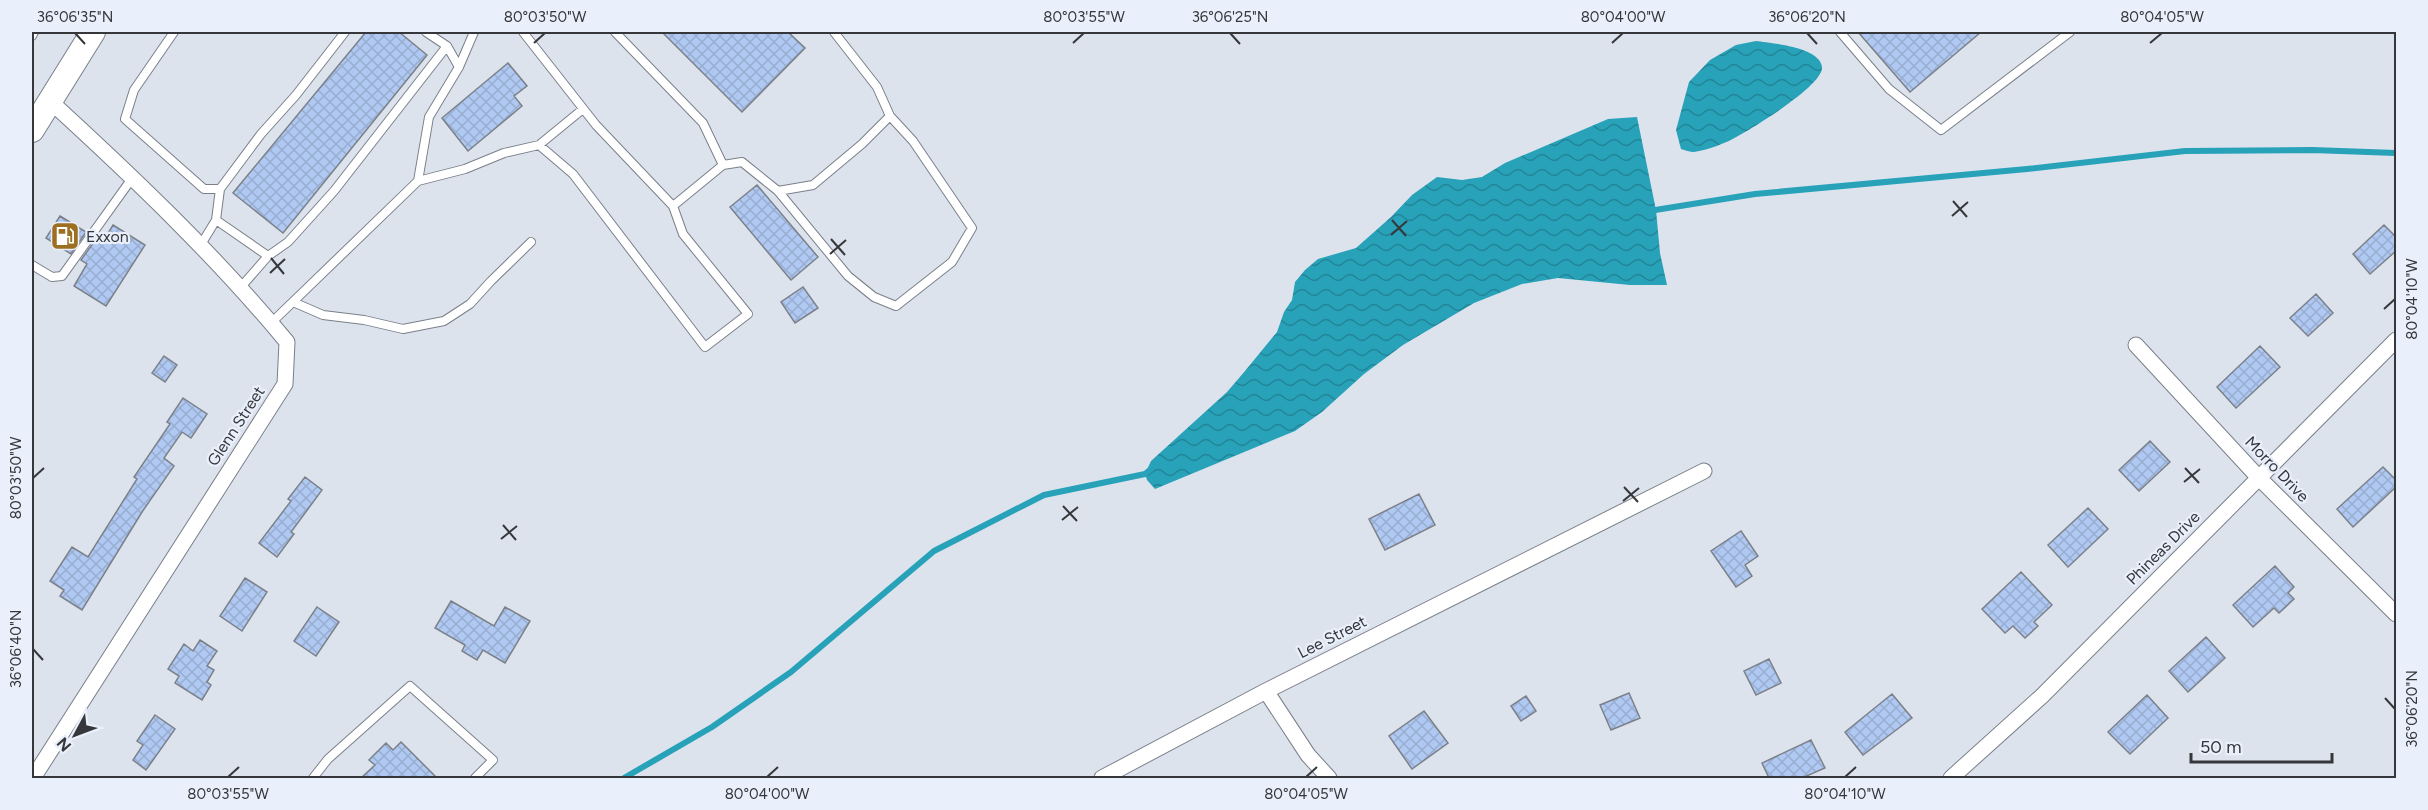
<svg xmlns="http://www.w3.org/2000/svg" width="2428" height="810" font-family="Figtree,sans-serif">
	<defs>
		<pattern id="water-waves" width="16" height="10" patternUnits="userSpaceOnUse" patternTransform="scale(1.5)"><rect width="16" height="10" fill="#27a2b9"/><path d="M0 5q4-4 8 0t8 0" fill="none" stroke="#228598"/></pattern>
		<pattern id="building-cross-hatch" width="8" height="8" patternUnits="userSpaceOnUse" patternTransform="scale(1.5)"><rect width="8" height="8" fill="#b0c9f2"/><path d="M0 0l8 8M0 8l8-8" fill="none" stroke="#98add0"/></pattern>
	</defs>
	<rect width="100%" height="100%" fill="#dde3ed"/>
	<!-- water -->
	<path fill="url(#water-waves)" d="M 1756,41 C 1771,43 1820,47 1822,67 C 1824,85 1754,127 1738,136 C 1727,143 1707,150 1694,152 C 1690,152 1685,150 1681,149 L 1676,130 L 1689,82 L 1710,60 L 1736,45 Z
		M 1637,117 L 1656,210 L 1660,253 L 1667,285 L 1630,285 L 1558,278 L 1522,284 L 1474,303 L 1403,345 L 1364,374 L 1322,412 L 1295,431 L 1155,489 L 1147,480 L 1145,474 L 1151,461 L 1227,392 L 1245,371 L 1277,332 L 1284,312 L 1292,300 L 1295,282 L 1305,270 L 1318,259 L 1356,248 L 1391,217 L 1412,195 L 1437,177 L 1462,180 L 1482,177 L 1505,163 L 1608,119 Z"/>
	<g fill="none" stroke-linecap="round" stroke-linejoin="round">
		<!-- stream -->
		<path stroke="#27a2b9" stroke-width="6" d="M 1649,211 L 1755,194 L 2027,169 L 2185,151 L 2312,150 L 2396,153
			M 624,778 L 712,727 L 791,672 L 934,551 L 1044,495 L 1145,474 L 1151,469"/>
	</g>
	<!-- building -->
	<path fill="url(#building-cross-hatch)" stroke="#7b8089" stroke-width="1.5" d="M 366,32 L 399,32 L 427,55 L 283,233 L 233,193 Z
		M 662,32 L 788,32 L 805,48 L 742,112 Z
		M 1858,32 L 1981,32 L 1910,92 Z
		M 508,63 L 527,86 L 514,96 L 522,106 L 468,151 L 442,118 Z
		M 757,185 L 818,257 L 791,280 L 730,207 Z
		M 60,216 L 86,232 L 71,254 L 46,238 Z
		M 113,225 L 145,245 L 106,306 L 74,286 L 87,264 L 81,260 L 96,239 L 102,243 Z
		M 2384,225 L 2397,238 L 2397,250 L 2370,274 L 2353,254 Z
		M 803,287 L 818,308 L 795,323 L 781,302 Z
		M 2316,294 L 2333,313 L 2308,336 L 2290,318 Z
		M 2260,346 L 2280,367 L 2236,408 L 2217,387 Z
		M 164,356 L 177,365 L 165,382 L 152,373 Z
		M 183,398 L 207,414 L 191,438 L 182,432 L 164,458 L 174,466 L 142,512 L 82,610 L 60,596 L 64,590 L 50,581 L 72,547 L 88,557 L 137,479 L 134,477 L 170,424 L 167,422 Z
		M 2150,441 L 2170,462 L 2139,491 L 2119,470 Z
		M 2383,467 L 2397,481 L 2397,486 L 2353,527 L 2337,509 Z
		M 305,477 L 322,490 L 291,532 L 294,534 L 277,557 L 259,543 L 291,501 L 288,499 Z
		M 1419,494 L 1435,525 L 1385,550 L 1369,519 Z
		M 2088,508 L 2108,529 L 2068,567 L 2048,545 Z
		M 1741,531 L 1758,556 L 1745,565 L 1752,576 L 1736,587 L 1711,551 Z
		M 2275,566 L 2294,587 L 2288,593 L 2294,599 L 2279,613 L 2274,608 L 2253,627 L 2233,605 Z
		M 2021,572 L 2052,605 L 2034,622 L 2038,626 L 2025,638 L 2013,626 L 2005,633 L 1982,609 Z
		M 245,578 L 267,592 L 242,631 L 220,616 Z
		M 451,601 L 494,626 L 505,607 L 530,621 L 505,663 L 483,650 L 477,660 L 462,651 L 465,645 L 435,628 Z
		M 317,607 L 339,622 L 316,656 L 294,641 Z
		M 2206,637 L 2225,658 L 2188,692 L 2169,671 Z
		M 200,640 L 217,651 L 207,666 L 214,670 L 207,682 L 211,685 L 202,700 L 175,683 L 179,676 L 168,669 L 184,644 L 193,651 Z
		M 1769,659 L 1781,683 L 1756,695 L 1744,671 Z
		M 1629,693 L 1640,718 L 1611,730 L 1600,705 Z
		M 1892,694 L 1912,718 L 1863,755 L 1845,732 Z
		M 2147,695 L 2168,718 L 2130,754 L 2108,732 Z
		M 1526,696 L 1536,711 L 1521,721 L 1511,706 Z
		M 1424,711 L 1448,743 L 1412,769 L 1389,736 Z
		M 155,715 L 175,729 L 146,770 L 133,760 L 143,745 L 137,741 Z
		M 1811,740 L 1825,768 L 1802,778 L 1769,778 L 1762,763 Z
		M 401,742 L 437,778 L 361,778 L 375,765 L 369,760 L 386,743 L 393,750 Z"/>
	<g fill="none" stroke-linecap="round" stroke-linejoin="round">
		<!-- lane casing -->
		<g stroke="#7a8089" stroke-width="10">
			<path id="lane" d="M 174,32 L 134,90 L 125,119 L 204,189 L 220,189
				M 426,32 L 447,46 L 459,67
				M 523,32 L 596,125 L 673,206
				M 615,32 L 703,123 L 723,165
				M 834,32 L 877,87 L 890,116
				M 1840,32 L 1889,89 L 1941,130 L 2070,32
				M 32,36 L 34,32
				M 539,145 L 573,174 L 705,347 L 748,314 L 683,234 L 673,206 L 723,165 L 742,162 L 778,191 L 848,276 L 874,297 L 896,306 L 952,262 L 972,228 L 913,141 L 890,116 L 862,144 L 813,185 L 778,191
				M 418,181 L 429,117 L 459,67 L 474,32
				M 200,246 L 216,220
				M 268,256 L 288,242 L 334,191 L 447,46
				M 32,265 L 52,277 L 62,276 L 133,177
				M 241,287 L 268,256 L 216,220 L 220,189 L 261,134 L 296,95 L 345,32
				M 293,302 L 323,315 L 364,320 L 403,329 L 444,321 L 470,304 L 491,281 L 531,242
				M 271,323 L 418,181 L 465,169 L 504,153 L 539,145 L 583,109
				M 313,778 L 328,759 L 410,686 L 493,760 L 475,778"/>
		</g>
		<!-- street casing -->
		<g stroke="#7a8089" stroke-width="17">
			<path id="street" d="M 2136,345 L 2259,478 L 2396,614
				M 1266,691 L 1308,755 L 1329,778
				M 33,778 L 285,384 L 287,342 C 215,255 133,177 50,101
				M 1102,778 L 1266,691 L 1704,471
				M 1951,778 L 2042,696 L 2396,340"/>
		</g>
		<!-- primary casing -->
		<g stroke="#7a8089" stroke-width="26">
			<path id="primary" d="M 32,130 L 93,32"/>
		</g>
		<!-- lane -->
		<use href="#lane" stroke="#fff" stroke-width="8"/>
		<!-- street -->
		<use href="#street" stroke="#fff" stroke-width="15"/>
		<!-- primary -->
		<use href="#primary" stroke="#fff" stroke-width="24"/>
	</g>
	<!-- ticks -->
	<path fill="none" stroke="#35373b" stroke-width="2" d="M 75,33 L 85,44M 1230,33 L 1240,44M 1807,33 L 1817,44M 534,43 L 545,33M 1073,43 L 1084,33M 1612,43 L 1623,33M 2150,43 L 2162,33M 1953,201 L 1967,217M 1952,216 L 1968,202M 1392,220 L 1406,236M 1391,235 L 1407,221M 831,239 L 845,255M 830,254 L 846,240M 271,258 L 284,274M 270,273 L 285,259M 2384,309 L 2395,299M 2185,468 L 2199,483M 33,478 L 44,468M 2184,482 L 2200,469M 1624,487 L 1638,502M 1623,501 L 1639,488M 1063,506 L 1077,521M 1062,520 L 1078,507M 503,525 L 516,540M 501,539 L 517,526M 33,649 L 43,660M 2385,698 L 2395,709M 228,777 L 239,767M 767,777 L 778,767M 1306,777 L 1317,767M 1845,777 L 1856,767"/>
	<!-- icons -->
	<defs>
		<g id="fuel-square" transform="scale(1.5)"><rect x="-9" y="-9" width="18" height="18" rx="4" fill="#9c7020" stroke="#eaf0fb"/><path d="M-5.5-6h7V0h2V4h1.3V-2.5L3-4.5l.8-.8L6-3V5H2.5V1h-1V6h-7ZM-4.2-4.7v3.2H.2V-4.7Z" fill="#fff"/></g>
	</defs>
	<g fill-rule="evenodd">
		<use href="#fuel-square" x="65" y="236"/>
	</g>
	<g text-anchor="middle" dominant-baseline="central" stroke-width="4.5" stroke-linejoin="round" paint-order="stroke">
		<!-- poi labels -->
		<g font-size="16" fill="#35373b" stroke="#eaf0fb" text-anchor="start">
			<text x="86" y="236">Exxon</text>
		</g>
		<!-- street labels -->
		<g font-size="16" fill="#35373b" stroke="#eaf0fb">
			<text transform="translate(236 426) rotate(-57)">Glenn Street</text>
			<text transform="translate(2277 469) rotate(46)">Morro Drive</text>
			<text transform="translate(2163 548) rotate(-45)">Phineas Drive</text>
			<text transform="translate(1332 637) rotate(-27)">Lee Street</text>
		</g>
	</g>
	<!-- border -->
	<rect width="2428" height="810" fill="none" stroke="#eaf0fb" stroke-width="66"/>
	<!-- north arrow -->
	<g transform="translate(75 735) rotate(229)" stroke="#eaf0fb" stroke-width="4.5" paint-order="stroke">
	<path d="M0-4.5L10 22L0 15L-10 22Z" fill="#35373b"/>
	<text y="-9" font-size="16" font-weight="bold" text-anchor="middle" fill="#35373b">N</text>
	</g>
	<!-- scale -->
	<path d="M2191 753v9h141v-9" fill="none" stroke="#35373b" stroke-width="3"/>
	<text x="2200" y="753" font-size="18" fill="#35373b" stroke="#eaf0fb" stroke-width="4.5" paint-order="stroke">50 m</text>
	<rect x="33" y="33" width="2362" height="744" fill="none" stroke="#35373b" stroke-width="2"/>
	<g font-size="15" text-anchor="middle" fill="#35373b">
		<text x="75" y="22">36°06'35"N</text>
		<text x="545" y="22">80°03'50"W</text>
		<text x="1084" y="22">80°03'55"W</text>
		<text x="1230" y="22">36°06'25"N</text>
		<text x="1623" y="22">80°04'00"W</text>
		<text x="1807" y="22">36°06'20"N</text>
		<text x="2162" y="22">80°04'05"W</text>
		<text transform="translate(2412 299) rotate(-90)" y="5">80°04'10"W</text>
		<text transform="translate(16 478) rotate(-90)" y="5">80°03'50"W</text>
		<text transform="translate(16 649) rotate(-90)" y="5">36°06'40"N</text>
		<text transform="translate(2412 709) rotate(-90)" y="5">36°06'20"N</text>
		<text x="228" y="799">80°03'55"W</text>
		<text x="767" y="799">80°04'00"W</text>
		<text x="1306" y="799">80°04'05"W</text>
		<text x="1845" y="799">80°04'10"W</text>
	</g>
</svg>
